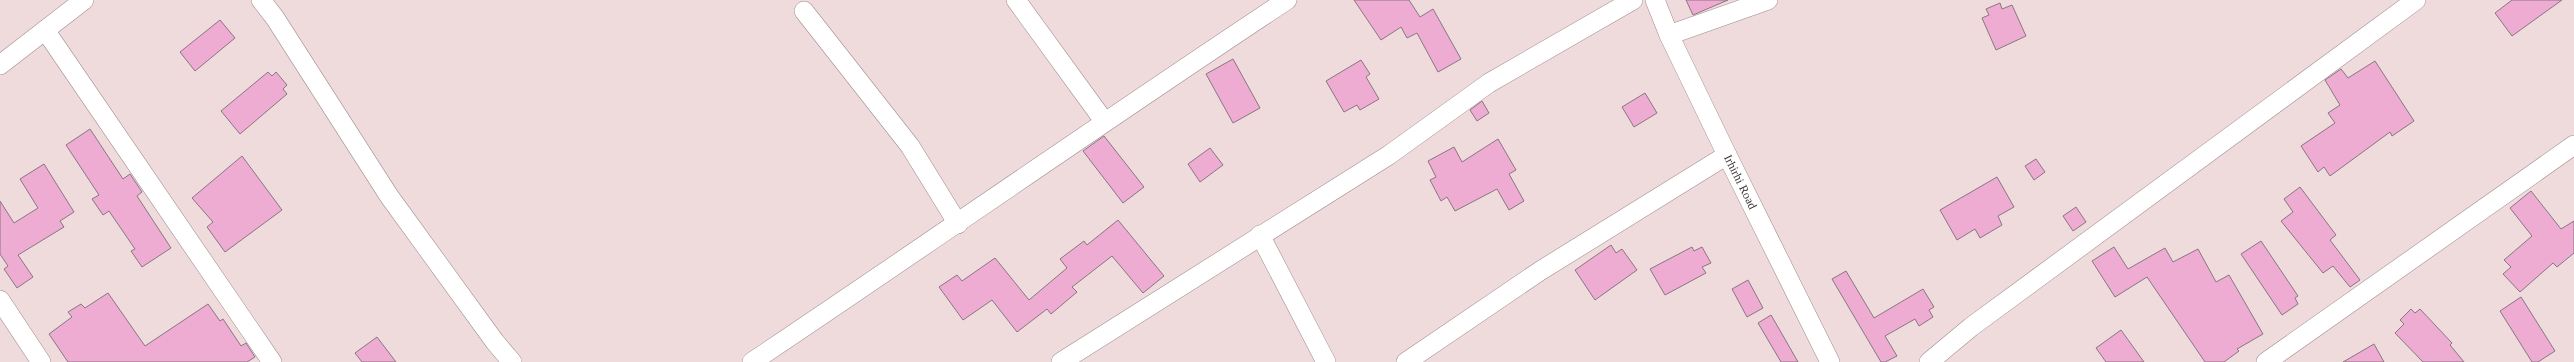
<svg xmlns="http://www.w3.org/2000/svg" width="2574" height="362" font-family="Georgia,serif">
	<rect width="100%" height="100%" fill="#efdadc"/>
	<!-- building -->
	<path fill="#efacd3" stroke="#877780" d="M 1354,0 L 1409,0 L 1420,17 L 1433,9 L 1461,59 L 1438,72 L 1417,33 L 1407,38 L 1401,27 L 1381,40 Z
		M 1686,0 L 1728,0 L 1693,15 Z
		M 2512,0 L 2562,0 L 2512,36 L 2495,13 Z
		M 2000,3 L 2002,9 L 2012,5 L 2026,36 L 1996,50 L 1982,18 L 1989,15 L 1986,9 Z
		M 220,20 L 235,38 L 195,71 L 180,52 Z
		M 1233,59 L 1260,108 L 1233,123 L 1206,74 Z
		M 1361,60 L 1370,74 L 1366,77 L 1379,99 L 1360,110 L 1357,105 L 1344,112 L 1326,81 Z
		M 2375,61 L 2414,121 L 2392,136 L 2390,132 L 2330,176 L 2324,167 L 2318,172 L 2301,146 L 2335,123 L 2328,113 L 2340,105 L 2325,80 L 2341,69 L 2348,78 Z
		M 268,72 L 272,76 L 276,72 L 287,85 L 283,89 L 287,94 L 240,134 L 221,111 Z
		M 1645,93 L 1657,113 L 1634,127 L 1622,107 Z
		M 1482,101 L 1489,113 L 1477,121 L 1470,110 Z
		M 90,129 L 123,179 L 130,174 L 142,192 L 137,196 L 171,248 L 142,267 L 131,251 L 135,249 L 109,211 L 103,215 L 92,199 L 99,195 L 66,145 Z
		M 1104,136 L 1144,187 L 1123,203 L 1083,151 Z
		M 1498,139 L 1516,170 L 1509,174 L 1524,201 L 1509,210 L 1497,189 L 1455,211 L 1447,197 L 1441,201 L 1430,180 L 1436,177 L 1428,161 L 1454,147 L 1462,162 Z
		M 1210,148 L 1223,165 L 1200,182 L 1188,164 Z
		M 242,156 L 282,210 L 225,252 L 207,227 L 213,222 L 192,198 Z
		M 2036,159 L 2045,172 L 2034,180 L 2025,166 Z
		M 44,164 L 74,212 L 60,221 L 64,227 L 18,255 L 33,277 L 17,288 L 4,269 L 8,266 L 0,254 L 0,201 L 14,223 L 38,208 L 20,179 Z
		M 1997,177 L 2014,207 L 1998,216 L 2002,225 L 1980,238 L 1975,229 L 1957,240 L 1940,210 Z
		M 2300,187 L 2336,235 L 2330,240 L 2360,280 L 2350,287 L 2333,266 L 2323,273 L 2281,221 L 2293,212 L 2284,199 Z
		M 2531,191 L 2561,229 L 2574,221 L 2574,253 L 2557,267 L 2553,263 L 2520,292 L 2503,274 L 2511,267 L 2504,260 L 2532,236 L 2510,208 Z
		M 2076,207 L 2086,222 L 2073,231 L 2063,216 Z
		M 1118,220 L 1164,276 L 1143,293 L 1112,256 L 1072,287 L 1077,292 L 1051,314 L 1047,309 L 1017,332 L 992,300 L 963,320 L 939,287 L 957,275 L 962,281 L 995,258 L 1029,300 L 1067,268 L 1060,259 L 1084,241 L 1087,245 Z
		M 2261,241 L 2298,296 L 2295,298 L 2298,304 L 2282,315 L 2241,254 Z
		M 1611,245 L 1616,253 L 1622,249 L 1637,270 L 1595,300 L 1575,270 Z
		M 1692,247 L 1694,251 L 1702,247 L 1711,263 L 1702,267 L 1706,273 L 1665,295 L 1650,269 Z
		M 2114,247 L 2128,269 L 2165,248 L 2173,262 L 2198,249 L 2216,282 L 2229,275 L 2263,334 L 2237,349 L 2239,351 L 2224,362 L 2205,362 L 2147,277 L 2115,297 L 2092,261 Z
		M 1846,271 L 1874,318 L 1923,289 L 1934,307 L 1929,310 L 1933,317 L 1919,326 L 1915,319 L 1885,336 L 1897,356 L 1885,362 L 1881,362 L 1832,279 Z
		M 1748,280 L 1763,308 L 1747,317 L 1732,289 Z
		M 108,293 L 145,346 L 208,304 L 220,321 L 223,319 L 241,346 L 246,343 L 255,357 L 247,362 L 68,362 L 49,334 L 72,317 L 68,312 L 81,304 L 85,308 Z
		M 2521,297 L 2555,351 L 2538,362 L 2532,362 L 2500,311 Z
		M 2411,309 L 2415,313 L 2420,309 L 2452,343 L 2450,345 L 2464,362 L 2423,362 L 2395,333 L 2404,324 L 2400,320 Z
		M 1771,315 L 1782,334 L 1798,362 L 1781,362 L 1758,323 Z
		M 2121,330 L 2144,362 L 2106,362 L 2096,348 Z
		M 377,337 L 396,362 L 362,362 L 355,353 Z
		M 2374,344 L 2384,362 L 2343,362 Z"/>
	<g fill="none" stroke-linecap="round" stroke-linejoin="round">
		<!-- minor casing -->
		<g stroke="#9f8c8e" stroke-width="20">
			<g id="minor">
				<path d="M 261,0 L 275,18 L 389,196 L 495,342 L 512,362"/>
				<path d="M 1016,0 L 1104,121"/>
				<path id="s1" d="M 1655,0 L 1669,35 L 1727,155 L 1830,362"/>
				<path d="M 804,11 L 910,146 L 958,224"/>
				<path d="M 45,30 L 272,362"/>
				<path d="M 1669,35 L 1768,0"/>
				<path d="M 0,65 L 84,0"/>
				<path d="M 1260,235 L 1326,362"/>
				<path d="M 0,300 L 41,362"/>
				<path d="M 752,362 C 931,242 1107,119 1287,0"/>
				<path d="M 1061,362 L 1389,155 L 1489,83 L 1633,0"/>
				<path d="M 1406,362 L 1540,271 L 1727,155"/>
				<path d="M 1929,362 L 1971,327 L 2416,0"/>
				<path d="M 2266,362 L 2574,145"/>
			</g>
		</g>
		<!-- minor -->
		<use href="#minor" stroke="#fff" stroke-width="19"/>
	</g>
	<g text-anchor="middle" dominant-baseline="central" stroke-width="3" stroke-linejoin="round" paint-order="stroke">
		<!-- street labels -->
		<g font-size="12" fill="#3d3536" stroke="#efdadc">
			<text stroke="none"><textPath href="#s1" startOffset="201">Irhirhi Road</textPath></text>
		</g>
	</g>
</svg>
